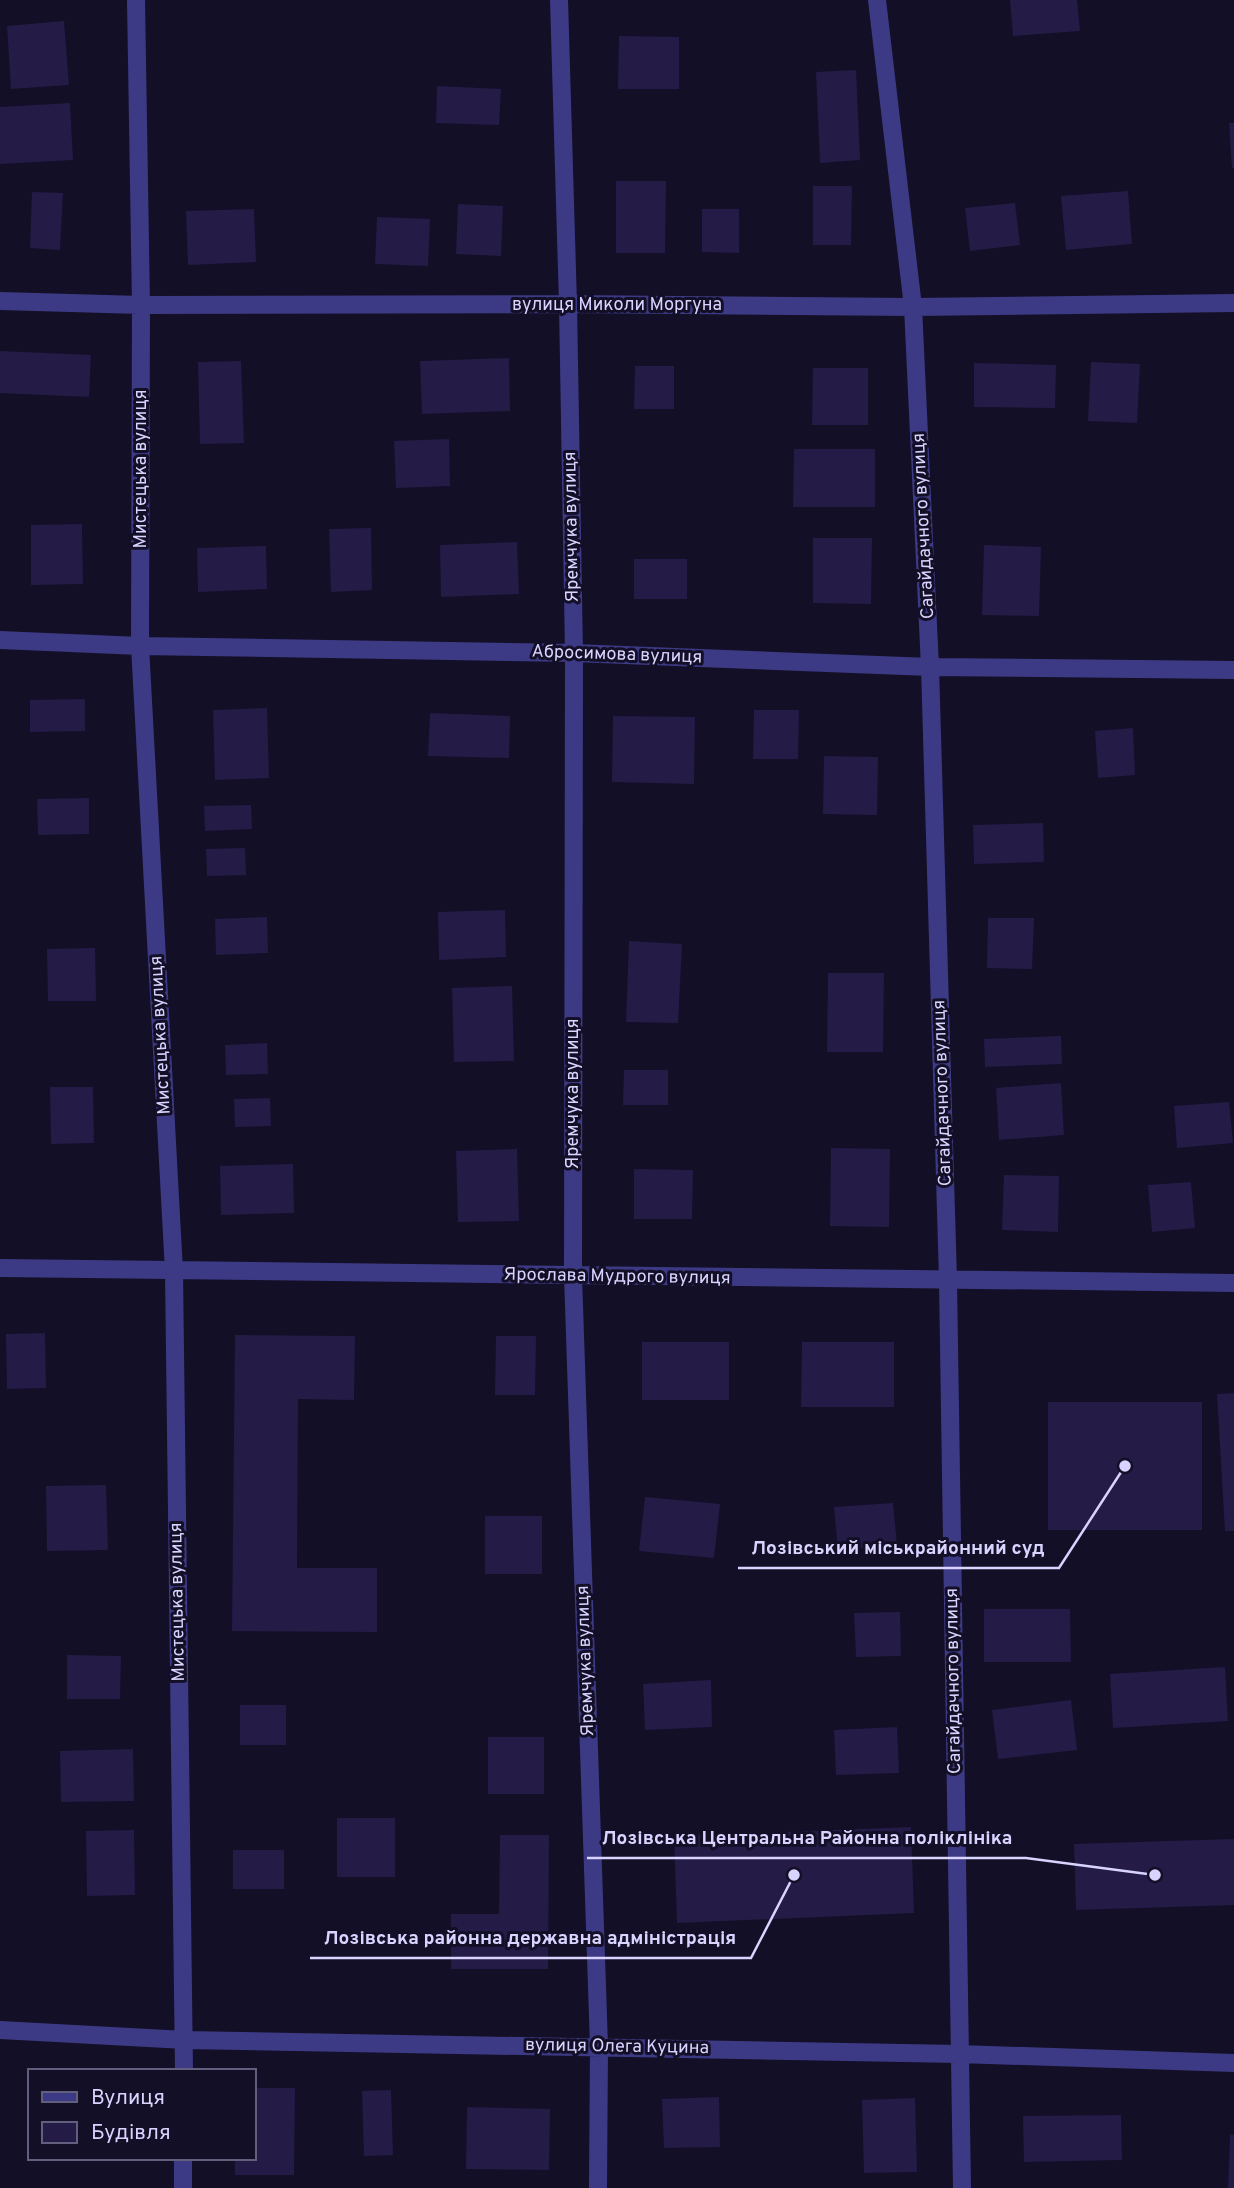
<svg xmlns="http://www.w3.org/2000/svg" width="1234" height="2188" font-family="Overpass,sans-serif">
	<rect width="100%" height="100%" fill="#130f26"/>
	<!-- building -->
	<path fill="#241b47" d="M 1010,0 L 1077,0 L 1080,31 L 1013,36 Z
		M 64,21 L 69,85 L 11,89 L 7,26 Z
		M 619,36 L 679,37 L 679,89 L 618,89 Z
		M 856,70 L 860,160 L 820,163 L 816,72 Z
		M 437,86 L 501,89 L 499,125 L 436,123 Z
		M 70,103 L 73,160 L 0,164 L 0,107 Z
		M 1229,123 L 1234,123 L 1234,168 L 1232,168 Z
		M 616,181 L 666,181 L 665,253 L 616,253 Z
		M 813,186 L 852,186 L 851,245 L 813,245 Z
		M 1128,191 L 1132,244 L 1066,250 L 1061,196 Z
		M 32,192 L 63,193 L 60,250 L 30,248 Z
		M 1015,203 L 1020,245 L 970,251 L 965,208 Z
		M 458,204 L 503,206 L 501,256 L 456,254 Z
		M 254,209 L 256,262 L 188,265 L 186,211 Z
		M 702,209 L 739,209 L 739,253 L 702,252 Z
		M 377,217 L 430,219 L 428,266 L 375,264 Z
		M 0,351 L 91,355 L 89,397 L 0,393 Z
		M 509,358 L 510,411 L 422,414 L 420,361 Z
		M 241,361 L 244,443 L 200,444 L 198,362 Z
		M 1091,362 L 1140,364 L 1137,423 L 1088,421 Z
		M 974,363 L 1056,365 L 1055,408 L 974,407 Z
		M 635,366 L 674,366 L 674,409 L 634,409 Z
		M 813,368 L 868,368 L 868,425 L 812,425 Z
		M 449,439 L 450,486 L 396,488 L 394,441 Z
		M 794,449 L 875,449 L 875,507 L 793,507 Z
		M 82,524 L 83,584 L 31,585 L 31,525 Z
		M 371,528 L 372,590 L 331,592 L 329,529 Z
		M 813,538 L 872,538 L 871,604 L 813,603 Z
		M 517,542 L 519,594 L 441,597 L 440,545 Z
		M 984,545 L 1041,547 L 1039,616 L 982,615 Z
		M 266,546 L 267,589 L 198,592 L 197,548 Z
		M 634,559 L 687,559 L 687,599 L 634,599 Z
		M 85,699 L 85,731 L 30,732 L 30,700 Z
		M 267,708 L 269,778 L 215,780 L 213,710 Z
		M 754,710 L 799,710 L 798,759 L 753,759 Z
		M 430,713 L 510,716 L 509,758 L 428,756 Z
		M 613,716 L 695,717 L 694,784 L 612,782 Z
		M 1133,728 L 1135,775 L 1098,778 L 1095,731 Z
		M 824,756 L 878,757 L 877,815 L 823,814 Z
		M 89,798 L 89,834 L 38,835 L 37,799 Z
		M 251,805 L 252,829 L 205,831 L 204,806 Z
		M 1043,823 L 1044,862 L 974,864 L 973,825 Z
		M 245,848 L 246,875 L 207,876 L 206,849 Z
		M 505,910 L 506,957 L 439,960 L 438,912 Z
		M 267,917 L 268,953 L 216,955 L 215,919 Z
		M 988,918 L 1034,918 L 1032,969 L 987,968 Z
		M 629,941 L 682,944 L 678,1023 L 626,1022 Z
		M 95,948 L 96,1001 L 48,1001 L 47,949 Z
		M 828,973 L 884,973 L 883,1052 L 827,1052 Z
		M 512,986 L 514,1061 L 454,1062 L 452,988 Z
		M 1061,1036 L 1062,1064 L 985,1067 L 984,1039 Z
		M 267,1043 L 268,1074 L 226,1075 L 225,1045 Z
		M 624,1070 L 668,1070 L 668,1105 L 623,1105 Z
		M 1061,1083 L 1064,1135 L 999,1140 L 996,1088 Z
		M 50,1087 L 93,1087 L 94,1143 L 51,1144 Z
		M 270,1098 L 271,1126 L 235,1127 L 234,1099 Z
		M 1229,1102 L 1233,1143 L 1177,1148 L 1174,1106 Z
		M 831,1148 L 890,1149 L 889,1227 L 830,1226 Z
		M 517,1149 L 519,1221 L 458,1222 L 456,1151 Z
		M 293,1164 L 294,1213 L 221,1215 L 220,1166 Z
		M 634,1169 L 693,1170 L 692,1219 L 634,1219 Z
		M 1004,1175 L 1059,1176 L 1058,1232 L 1002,1230 Z
		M 1191,1182 L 1195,1228 L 1152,1232 L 1148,1185 Z
		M 45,1333 L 46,1388 L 7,1389 L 6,1334 Z
		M 235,1335 L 355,1336 L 354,1400 L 298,1399 L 297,1568 L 377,1568 L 377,1632 L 232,1631 Z
		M 496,1336 L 536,1336 L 535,1395 L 495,1395 Z
		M 642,1342 L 729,1342 L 729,1400 L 642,1400 Z
		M 802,1342 L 894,1342 L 894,1407 L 801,1407 Z
		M 1234,1393 L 1234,1531 L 1225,1531 L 1217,1394 Z
		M 1048,1402 L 1202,1402 L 1202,1530 L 1048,1530 Z
		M 106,1485 L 108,1550 L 47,1551 L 46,1486 Z
		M 645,1497 L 720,1504 L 714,1558 L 639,1551 Z
		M 893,1503 L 897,1545 L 838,1550 L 834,1507 Z
		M 485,1516 L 542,1516 L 542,1574 L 485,1574 Z
		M 984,1609 L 1070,1609 L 1071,1662 L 984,1662 Z
		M 900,1612 L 901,1656 L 856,1657 L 854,1613 Z
		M 67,1655 L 121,1656 L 120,1699 L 67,1699 Z
		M 1225,1667 L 1228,1721 L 1113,1728 L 1110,1674 Z
		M 711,1680 L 712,1727 L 645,1730 L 643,1684 Z
		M 1071,1700 L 1077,1750 L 998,1759 L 992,1710 Z
		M 240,1705 L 286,1705 L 286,1745 L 240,1745 Z
		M 897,1727 L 899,1773 L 836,1775 L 834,1730 Z
		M 488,1737 L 544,1737 L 544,1794 L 488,1794 Z
		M 133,1749 L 134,1801 L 61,1802 L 60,1751 Z
		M 337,1818 L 395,1818 L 395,1877 L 337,1877 Z
		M 911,1827 L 914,1913 L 677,1923 L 674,1836 Z
		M 134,1830 L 135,1895 L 87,1896 L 86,1831 Z
		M 500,1835 L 549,1835 L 548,1969 L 451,1969 L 451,1914 L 499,1914 Z
		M 1234,1839 L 1234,1905 L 1076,1910 L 1074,1844 Z
		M 233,1850 L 284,1850 L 284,1889 L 233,1889 Z
		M 254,2088 L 295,2088 L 294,2175 L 235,2175 L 235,2158 L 254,2158 Z
		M 391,2090 L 393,2155 L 364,2156 L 362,2091 Z
		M 719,2097 L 720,2147 L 664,2148 L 662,2099 Z
		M 915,2098 L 917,2172 L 864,2173 L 862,2100 Z
		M 467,2107 L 550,2109 L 549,2170 L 466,2169 Z
		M 1121,2115 L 1122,2160 L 1024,2162 L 1023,2116 Z
		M 1230,2134 L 1234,2135 L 1234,2188 L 1228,2188 Z"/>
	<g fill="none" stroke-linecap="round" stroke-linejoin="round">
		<!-- minor -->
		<path stroke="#3d3a85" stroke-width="18" d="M 136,0 L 141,305 L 140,646 L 174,1271 L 184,2071
			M 559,0 L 568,304 L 574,653 L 573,1276 L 599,2046 L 598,2188
			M 877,0 L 913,307 L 930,667 L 948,1280 L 962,2188
			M 0,301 L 141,305 L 568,304 L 913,307 L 1234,303
			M 0,640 L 140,646 L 574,653 L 930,667 L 1234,670
			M 0,1268 L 1234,1283
			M 0,2030 L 185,2040 L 959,2054 L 1234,2063
			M 183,2188 L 183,2158"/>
	</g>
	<g text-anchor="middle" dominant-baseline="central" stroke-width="6" stroke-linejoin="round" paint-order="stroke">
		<!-- street labels -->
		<g font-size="18" fill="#d9d4ff" stroke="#130f26">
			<text x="617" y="305">вулиця Миколи Моргуна</text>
			<text transform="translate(141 469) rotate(-90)">Мистецька вулиця</text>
			<text transform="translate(924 526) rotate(-93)">Сагайдачного вулиця</text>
			<text transform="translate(572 527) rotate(-91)">Яремчука вулиця</text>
			<text transform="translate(617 655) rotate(2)">Абросимова вулиця</text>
			<text transform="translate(161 1035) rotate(-93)">Мистецька вулиця</text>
			<text transform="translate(943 1093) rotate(-92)">Сагайдачного вулиця</text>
			<text transform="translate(573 1094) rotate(-90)">Яремчука вулиця</text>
			<text transform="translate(617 1277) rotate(1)">Ярослава Мудрого вулиця</text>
			<text transform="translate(178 1602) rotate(-91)">Мистецька вулиця</text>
			<text transform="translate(586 1661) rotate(-92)">Яремчука вулиця</text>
			<text transform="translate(954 1681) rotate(-91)">Сагайдачного вулиця</text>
			<text transform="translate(617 2047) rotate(1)">вулиця Олега Куцина</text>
		</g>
	</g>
	<!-- callouts -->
	<path fill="none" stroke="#d9d4ff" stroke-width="2.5" d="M1125 1466L1059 1568H738M1155 1875L1026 1858H587M794 1875L751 1958H310"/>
	<g fill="#d9d4ff" stroke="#130f26" stroke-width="2.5">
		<circle cx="1125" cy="1466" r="7"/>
		<circle cx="1155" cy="1875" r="7"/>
		<circle cx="794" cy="1875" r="7"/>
	</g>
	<g font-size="19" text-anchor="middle" font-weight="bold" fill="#d9d4ff" stroke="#130f26" stroke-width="6" stroke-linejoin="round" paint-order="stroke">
		<text x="898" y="1554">Лозівський міськрайонний суд</text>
		<text x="807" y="1844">Лозівська Центральна Районна поліклініка</text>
		<text x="530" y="1944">Лозівська районна державна адміністрація</text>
	</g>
	<!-- legend -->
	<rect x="28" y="2069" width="228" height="91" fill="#130f26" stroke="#625e7d" stroke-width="2"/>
	<rect x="42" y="2092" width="35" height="10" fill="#3d3a85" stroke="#625e7d" stroke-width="2"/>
	<text x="91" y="2104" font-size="21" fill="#d9d4ff">Вулиця</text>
	<rect x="42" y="2122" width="35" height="21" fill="#241b47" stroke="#625e7d" stroke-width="2"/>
	<text x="91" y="2139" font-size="21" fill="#d9d4ff">Будівля</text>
</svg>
